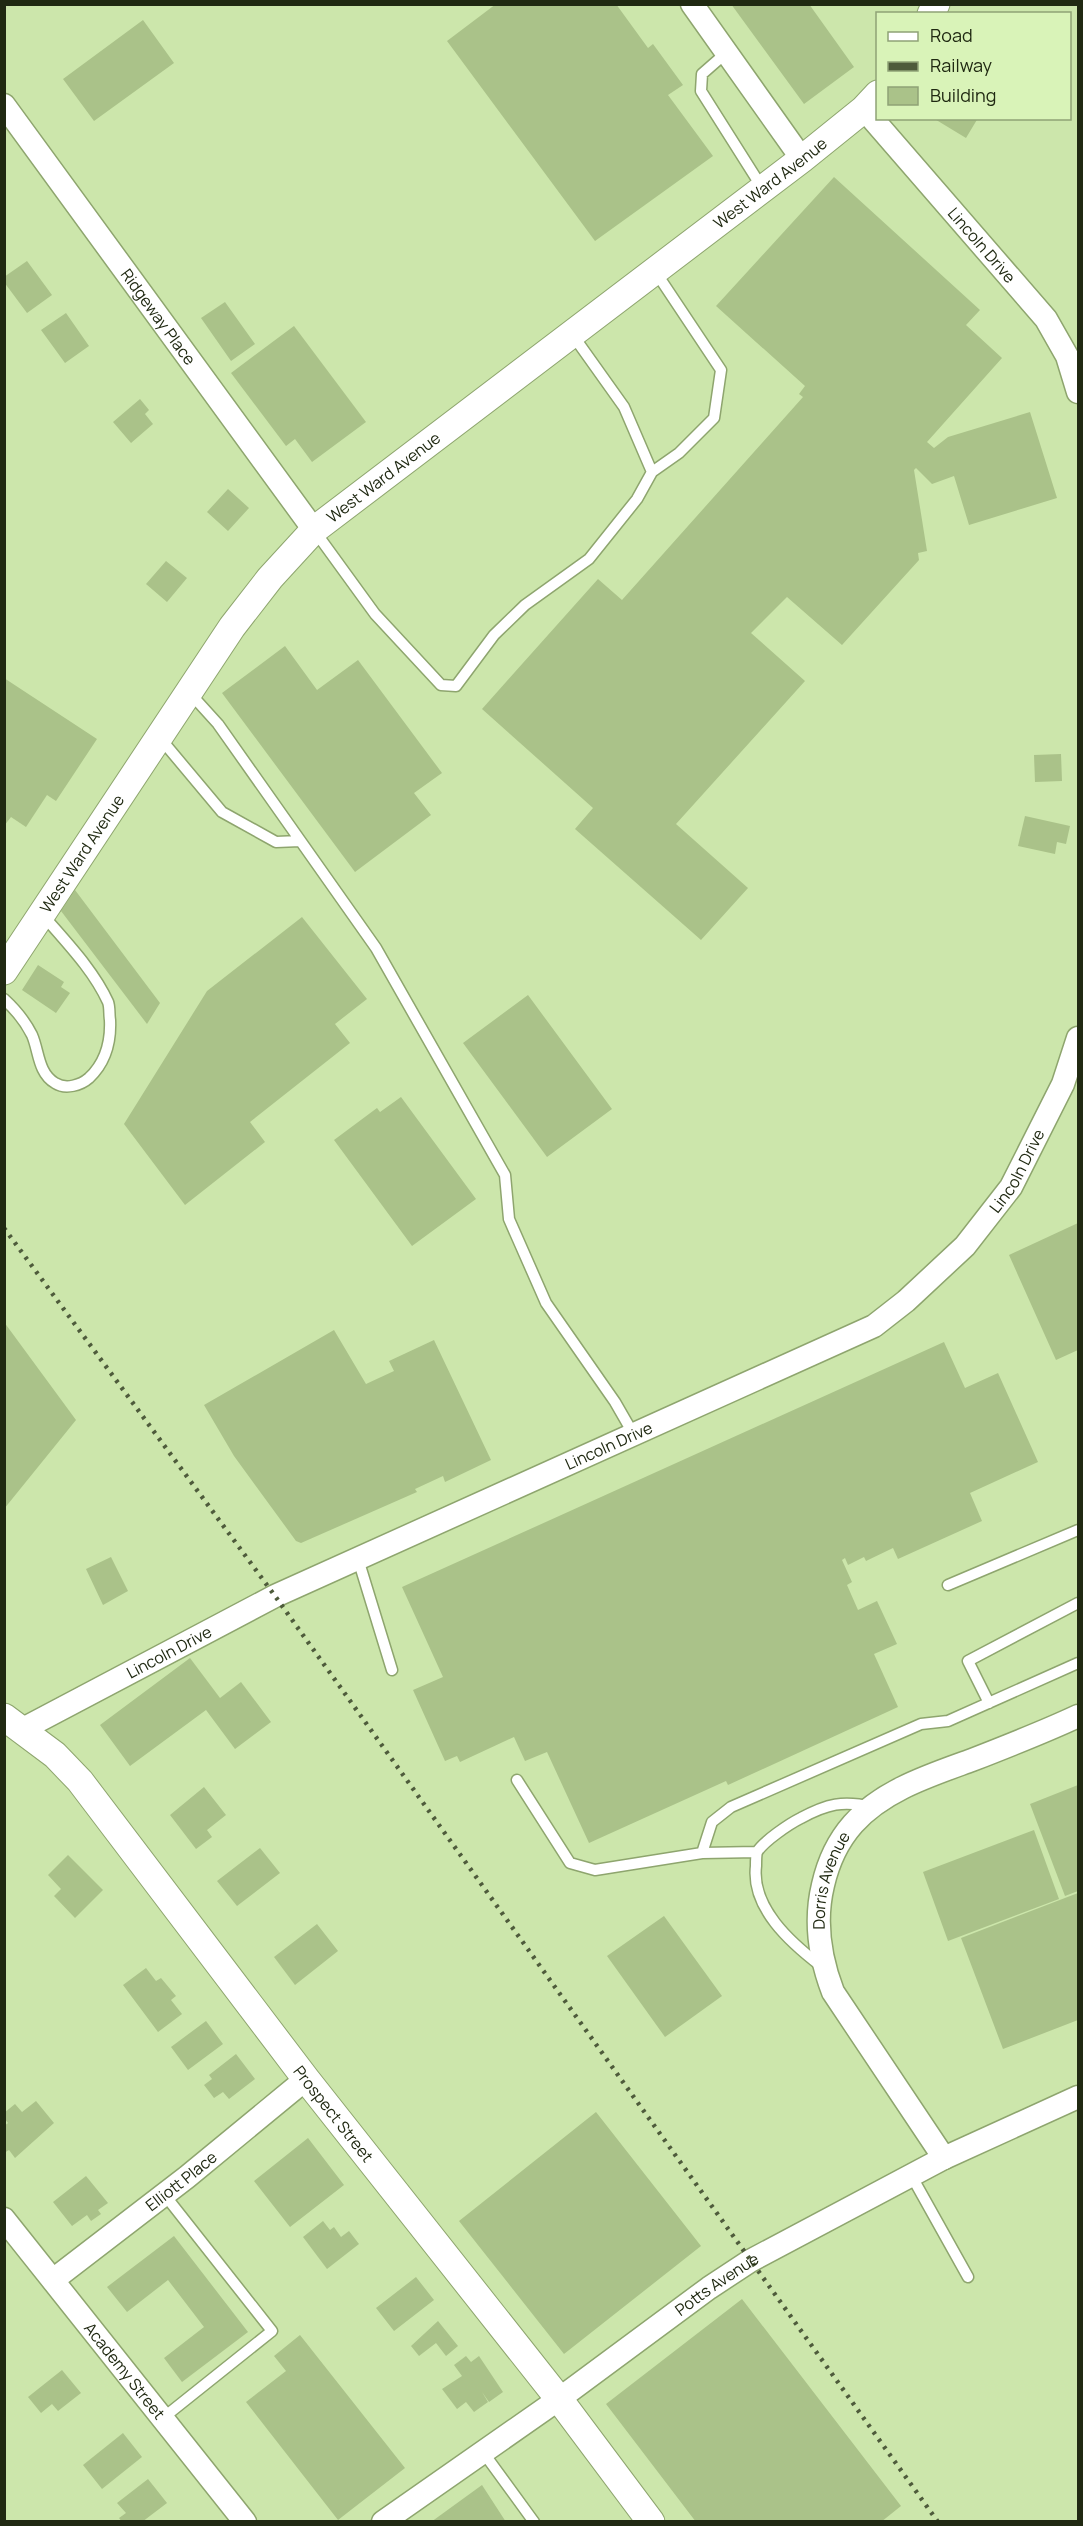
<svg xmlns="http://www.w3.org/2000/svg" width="1083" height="2526" font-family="Manrope,sans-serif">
	<rect width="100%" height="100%" fill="#cce6ab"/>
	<!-- building -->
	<path fill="#aac289" d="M 496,4 L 616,4 L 648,48 L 653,44 L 683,85 L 668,95 L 713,156 L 595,241 L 447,41 Z
		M 731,4 L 809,4 L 854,67 L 804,104 Z
		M 143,20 L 174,63 L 94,121 L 63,79 Z
		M 933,118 L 978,118 L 966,138 Z
		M 834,177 L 980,310 L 966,325 L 1002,358 L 927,442 L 934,448 L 948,437 L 1030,412 L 1057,498 L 969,525 L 954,476 L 932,484 L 916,468 L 914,470 L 927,551 L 918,553 L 919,560 L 842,645 L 787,597 L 751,633 L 805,681 L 676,824 L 748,888 L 701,940 L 575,829 L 593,808 L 482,709 L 598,579 L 622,600 L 803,397 L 799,394 L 805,386 L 716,306 Z
		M 27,261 L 52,295 L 27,313 L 4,282 L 4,277 Z
		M 225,302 L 255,344 L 231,361 L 201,318 Z
		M 66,313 L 89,346 L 65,363 L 41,330 Z
		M 294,326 L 366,422 L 312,462 L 295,439 L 286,446 L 231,373 Z
		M 140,399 L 149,410 L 145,414 L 153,424 L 131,443 L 113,422 Z
		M 228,489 L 249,508 L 228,531 L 207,512 Z
		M 166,561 L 187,578 L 167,602 L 146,584 Z
		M 285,646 L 317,690 L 358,660 L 442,773 L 414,793 L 431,815 L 355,872 L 222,693 Z
		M 4,678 L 97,739 L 56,801 L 47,795 L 26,827 L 11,817 L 4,826 Z
		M 1061,754 L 1062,781 L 1035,782 L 1034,755 Z
		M 1025,816 L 1070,826 L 1066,844 L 1057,842 L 1055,854 L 1018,846 Z
		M 75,890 L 160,1003 L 147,1024 L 61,911 Z
		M 302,917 L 367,999 L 335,1024 L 350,1043 L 250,1122 L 265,1142 L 185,1205 L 124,1124 L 207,991 Z
		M 38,965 L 64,982 L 61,987 L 70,993 L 56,1013 L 22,990 Z
		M 528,995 L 612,1109 L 547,1157 L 463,1043 Z
		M 401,1097 L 476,1199 L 412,1246 L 334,1140 L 377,1108 L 380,1112 Z
		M 1078,1223 L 1078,1350 L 1056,1360 L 1009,1255 Z
		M 4,1322 L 76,1420 L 4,1509 Z
		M 334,1330 L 366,1384 L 394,1371 L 389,1361 L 434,1340 L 491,1460 L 445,1482 L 443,1476 L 415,1489 L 417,1492 L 301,1543 L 296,1541 L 234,1456 L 204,1405 Z
		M 944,1342 L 965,1388 L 998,1373 L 1038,1462 L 970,1493 L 982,1521 L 898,1559 L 893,1548 L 866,1561 L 864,1557 L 848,1565 L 845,1558 L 842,1560 L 852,1582 L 847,1585 L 858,1610 L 877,1601 L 897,1644 L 874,1654 L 898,1707 L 728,1785 L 726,1781 L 589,1843 L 547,1752 L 525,1761 L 514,1737 L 460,1762 L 457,1756 L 445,1761 L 413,1690 L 443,1677 L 402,1587 Z
		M 111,1557 L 128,1591 L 103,1605 L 86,1569 Z
		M 190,1658 L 220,1698 L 241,1682 L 271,1722 L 235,1749 L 206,1710 L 130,1766 L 100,1725 Z
		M 1078,1785 L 1078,1891 L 1065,1896 L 1030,1804 Z
		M 204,1787 L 226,1815 L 207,1830 L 212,1837 L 196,1849 L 170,1815 Z
		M 1034,1830 L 1059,1899 L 948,1941 L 923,1872 Z
		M 260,1848 L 280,1873 L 237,1906 L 217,1881 Z
		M 68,1855 L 103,1890 L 75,1918 L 54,1896 L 61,1889 L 48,1875 Z
		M 1078,1893 L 1078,2020 L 1003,2049 L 961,1938 Z
		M 664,1916 L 722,1996 L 665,2037 L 607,1956 Z
		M 317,1924 L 338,1951 L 295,1985 L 274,1957 Z
		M 146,1968 L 156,1981 L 161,1978 L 176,1996 L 171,2000 L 182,2014 L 158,2032 L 123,1985 Z
		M 206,2021 L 223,2044 L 188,2070 L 171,2047 Z
		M 236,2054 L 255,2079 L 229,2099 L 223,2092 L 214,2098 L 204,2085 L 212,2079 L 209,2075 Z
		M 36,2101 L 54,2123 L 15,2158 L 9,2150 L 4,2153 L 4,2126 L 8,2123 L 4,2118 L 4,2113 L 15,2104 L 22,2112 Z
		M 596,2112 L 701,2246 L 564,2354 L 459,2221 Z
		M 308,2138 L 344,2185 L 290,2227 L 254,2181 Z
		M 86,2176 L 108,2203 L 98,2210 L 101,2214 L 91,2221 L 87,2215 L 72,2226 L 53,2202 Z
		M 323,2221 L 330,2230 L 334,2227 L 341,2237 L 349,2231 L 359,2244 L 327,2269 L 303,2237 Z
		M 174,2236 L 248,2332 L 182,2382 L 164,2358 L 204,2327 L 168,2280 L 127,2312 L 107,2287 Z
		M 416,2277 L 434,2300 L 394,2331 L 376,2308 Z
		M 742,2299 L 901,2506 L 881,2522 L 696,2522 L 606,2404 Z
		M 438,2321 L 458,2346 L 446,2356 L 436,2343 L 419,2356 L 411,2346 Z
		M 300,2335 L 405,2468 L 338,2520 L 246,2402 L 286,2371 L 274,2356 Z
		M 466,2356 L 471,2362 L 479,2356 L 503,2392 L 489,2402 L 482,2392 L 488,2402 L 474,2412 L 466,2402 L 457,2409 L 442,2389 L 462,2376 L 454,2365 Z
		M 62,2370 L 81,2393 L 58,2411 L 52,2404 L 41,2413 L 28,2397 Z
		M 123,2433 L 142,2457 L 102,2489 L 83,2465 Z
		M 148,2479 L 167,2503 L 142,2522 L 122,2522 L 119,2518 L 126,2513 L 117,2503 Z
		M 482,2485 L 506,2522 L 431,2522 Z"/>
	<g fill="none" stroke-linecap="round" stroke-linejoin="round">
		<!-- service casing -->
		<g stroke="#8ea56e" stroke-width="13">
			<path id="service" d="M 726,53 L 702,74 L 701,91 L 763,189
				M 652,472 L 679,453 L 714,418 L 721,370 L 655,271
				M 314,530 L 375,614 L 441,685 L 456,686 L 494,635 L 525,605 L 589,559 L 637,499 L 652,472 L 624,407 L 572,334
				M 189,692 L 218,724 L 376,948 L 505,1175 L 509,1219 L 546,1303 L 615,1402 L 634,1435
				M 160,738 L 222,812 L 276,842 L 300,841
				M 4,999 C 16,1010 25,1021 32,1035 C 39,1051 38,1073 55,1083 C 66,1090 81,1085 89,1078 C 106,1062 111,1042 110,1020 C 109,1015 110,1007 108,1002 C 93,969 65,941 42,914
				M 358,1559 L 392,1670
				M 948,1585 L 1078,1530
				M 989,1703 L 968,1661 L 1078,1603
				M 517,1780 L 570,1863 L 595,1870 L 702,1853 L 757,1852
				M 702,1853 L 712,1822 L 731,1807 L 921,1724 L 948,1721 L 1078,1663
				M 821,1966 C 791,1943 751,1908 756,1866 C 756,1862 756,1855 757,1852 C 764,1841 789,1824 801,1818 C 827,1804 843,1800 872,1807
				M 911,2175 L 968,2277
				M 163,2418 L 272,2331 L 164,2194
				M 483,2452 L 534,2522"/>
		</g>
		<!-- minor casing -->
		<g stroke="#8ea56e" stroke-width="25">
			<g id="minor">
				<path d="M 692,4 L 802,159"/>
				<path id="s1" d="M 4,105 L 314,530"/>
				<path id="s2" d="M 864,109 L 1046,319 L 1067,356 L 1078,392"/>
				<path id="s3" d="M 23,1729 L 275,1596 L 874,1326 L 906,1301 L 965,1246 L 1011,1187 L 1063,1084 L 1078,1038"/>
				<path id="s4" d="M 944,2158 L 833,1992 C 820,1958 814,1922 823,1885 C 828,1863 838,1841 853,1824 C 883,1790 931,1775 972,1760 C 1008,1746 1044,1732 1078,1716"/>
				<path id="s5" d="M 4,2219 L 245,2522"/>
				<path id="s6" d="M 53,2280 L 187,2177 L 306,2079"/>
				<path id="s7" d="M 383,2522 L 559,2399 L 709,2288 L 750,2261 L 944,2158 L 1078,2097"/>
			</g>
		</g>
		<!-- tertiary casing -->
		<g stroke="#8ea56e" stroke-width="29">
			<g id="tertiary">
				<path d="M 931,14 L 936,4"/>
				<path id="s8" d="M 4,971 L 232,627 L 270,578 L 314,530 L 802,159 L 864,109 L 878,94"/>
				<path id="s9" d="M 4,1717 L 55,1755 L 80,1781 L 306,2079 L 559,2399 L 651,2522"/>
			</g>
		</g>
		<!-- service -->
		<use href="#service" stroke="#fff" stroke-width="10"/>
		<!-- minor -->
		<use href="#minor" stroke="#fff" stroke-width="22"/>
		<!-- tertiary -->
		<use href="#tertiary" stroke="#fff" stroke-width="27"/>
		<!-- rail -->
		<path stroke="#4e5b3b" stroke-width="4.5" stroke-dasharray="3 6" stroke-linecap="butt" d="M 4,1228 L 275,1596 L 938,2522"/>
	</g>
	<g text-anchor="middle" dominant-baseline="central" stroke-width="4.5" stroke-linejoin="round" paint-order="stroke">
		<!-- street labels -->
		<g font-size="16" fill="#202912" stroke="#d9f3b8">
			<text stroke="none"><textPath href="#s8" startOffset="1113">West Ward Avenue</textPath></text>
			<text stroke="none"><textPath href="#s2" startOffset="180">Lincoln Drive</textPath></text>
			<text stroke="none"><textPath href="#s1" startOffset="262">Ridgeway Place</textPath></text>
			<text stroke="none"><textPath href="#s8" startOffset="627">West Ward Avenue</textPath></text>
			<text stroke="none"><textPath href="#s8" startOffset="141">West Ward Avenue</textPath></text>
			<text stroke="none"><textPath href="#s3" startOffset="1155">Lincoln Drive</textPath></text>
			<text stroke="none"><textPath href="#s3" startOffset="651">Lincoln Drive</textPath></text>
			<text stroke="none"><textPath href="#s3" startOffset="165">Lincoln Drive</textPath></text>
			<text stroke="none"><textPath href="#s4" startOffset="315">Dorris Avenue</textPath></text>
			<text stroke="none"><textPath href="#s9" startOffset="518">Prospect Street</textPath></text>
			<text stroke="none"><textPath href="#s6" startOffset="162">Elliott Place</textPath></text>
			<text stroke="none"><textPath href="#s7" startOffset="410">Potts Avenue</textPath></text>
			<text stroke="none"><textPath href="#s5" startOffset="194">Academy Street</textPath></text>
		</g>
	</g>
	<!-- border -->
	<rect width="1083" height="2526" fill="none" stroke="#202912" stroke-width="12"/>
	<!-- legend -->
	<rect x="876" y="12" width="195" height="108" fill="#d9f3b8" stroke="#8fa276" stroke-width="1.5"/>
	<rect x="888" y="32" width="30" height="9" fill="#ffffff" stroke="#8fa276" stroke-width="1.5"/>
	<text x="930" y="42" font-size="18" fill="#202912">Road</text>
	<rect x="888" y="62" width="30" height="9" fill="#4e5b3b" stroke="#8fa276" stroke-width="1.5"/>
	<text x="930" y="72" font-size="18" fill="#202912">Railway</text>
	<rect x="888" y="87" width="30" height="18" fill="#aac289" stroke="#8fa276" stroke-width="1.5"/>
	<text x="930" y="102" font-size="18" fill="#202912">Building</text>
</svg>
